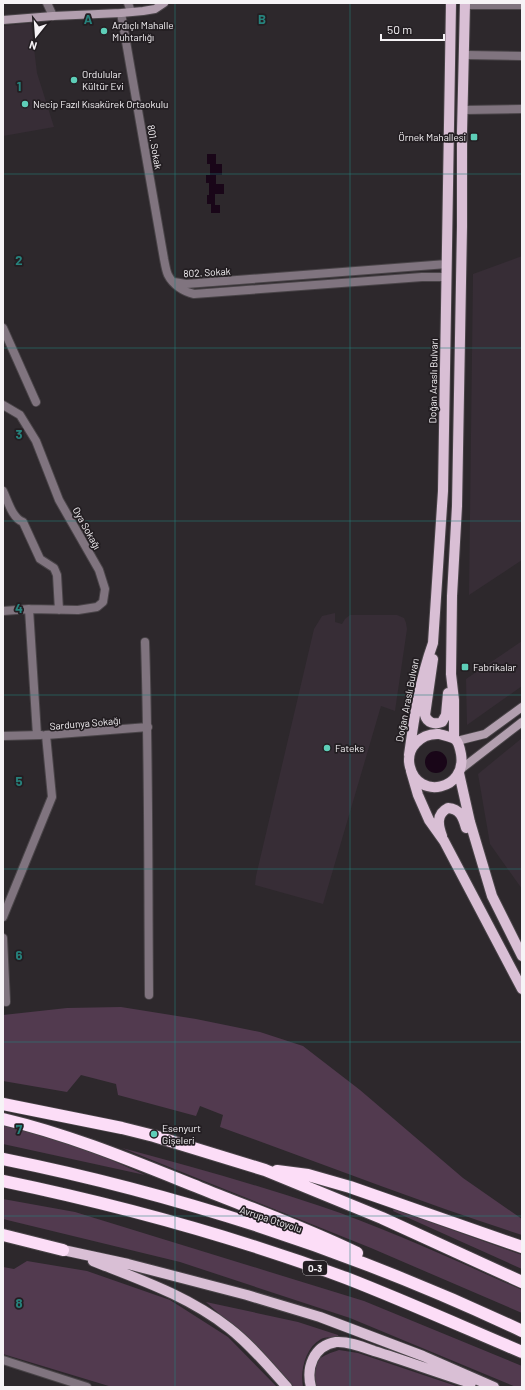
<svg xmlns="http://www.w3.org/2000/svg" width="525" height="1390" font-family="Barlow,sans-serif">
	<rect width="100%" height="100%" fill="#2d282c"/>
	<!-- built -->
	<path fill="#372d36" d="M 31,23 L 37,73 L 54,127 L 3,136 L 3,26 Z
		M 522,256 L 522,560 L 469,595 L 473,274 Z
		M 335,613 L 335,622 L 342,624 L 345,619 L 350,615 L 397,615 L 404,618 L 406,623 L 407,629 L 395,711 L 381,706 L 323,904 L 255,885 L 256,876 L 314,629 L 322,616 Z
		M 522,641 L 522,686 L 467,725 L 466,679 Z
		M 522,738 L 522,889 L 490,844 L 478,774 Z"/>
	<!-- green -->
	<path fill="#523a4f" d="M 121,1007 L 196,1019 L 260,1032 L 303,1046 L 360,1090 L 463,1178 L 522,1219 L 522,1235 C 420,1202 321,1163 220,1127 L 223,1115 L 200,1106 L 196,1116 L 118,1095 L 116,1084 L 81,1075 L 67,1092 L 3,1081 L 3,1015 L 67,1008 Z
		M 3,1122 L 68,1141 L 145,1175 L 3,1144 Z
		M 122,1148 C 188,1166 255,1184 320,1206 C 388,1229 456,1261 522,1290 L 522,1313 L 371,1248 Z
		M 3,1199 L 75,1212 L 364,1301 L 522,1366 L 522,1387 L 516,1387 L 350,1318 L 180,1262 L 3,1219 Z
		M 394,1209 L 522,1255 L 522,1269 L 393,1211 Z
		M 27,1261 L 87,1271 L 170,1300 L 228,1337 L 277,1387 L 112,1387 L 3,1354 L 3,1267 L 14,1269 Z
		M 206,1302 L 298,1322 L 338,1335 L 339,1337 C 334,1337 325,1337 321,1339 C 305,1348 300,1371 303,1387 L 294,1387 L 255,1346 Z
		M 339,1350 L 358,1353 L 459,1387 L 315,1387 C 311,1362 315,1358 339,1350 Z"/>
	<!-- water -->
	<path fill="#190618" d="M 207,154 L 216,154 L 216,164 L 222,164 L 222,175 L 216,175 L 216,184 L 224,184 L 224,194 L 215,194 L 215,205 L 220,205 L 220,213 L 211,213 L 211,204 L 207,204 L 207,195 L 209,195 L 209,183 L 206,183 L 206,175 L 210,175 L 210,164 L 207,164 Z
		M425 762a11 11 0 1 1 22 0a11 11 0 1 1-22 0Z"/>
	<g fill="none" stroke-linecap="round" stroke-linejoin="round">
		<!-- street casing -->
		<g stroke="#494448" stroke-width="10">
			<path id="street" d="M 47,3 L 53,16
				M 128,3 L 131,12
				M 465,5 L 522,5
				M 121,13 L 164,259 C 165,264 166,271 168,275 C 173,285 184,292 194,294 L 422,277 L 447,277
				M 465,55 L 522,56
				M 464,110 L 522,109
				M 174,282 L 186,284 L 447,264
				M 3,328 L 36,402
				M 3,405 L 20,415 L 36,441 L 59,500 L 99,570 L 105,589 L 103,602 L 97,607 L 78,610 L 29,609
				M 3,491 C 8,501 12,518 23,522 L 40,559 L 54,568 L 57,575 L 59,610
				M 3,611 L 29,609 L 37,735
				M 145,642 C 149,760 148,878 149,995
				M 3,736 L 41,735
				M 3,917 L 52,797 L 46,735 L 148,727
				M 3,938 L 6,1002
				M 3,1360 L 87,1387"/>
		</g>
		<!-- secondary casing -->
		<g stroke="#494448" stroke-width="10">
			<path id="secondary" d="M 3,20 L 53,16 L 121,13 L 143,11 L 155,9 L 164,3
				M 457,741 L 485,734 L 522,707
				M 461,769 L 522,722"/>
		</g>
		<!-- primary casing -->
		<g stroke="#494448" stroke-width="12">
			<path id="primary" d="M 433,659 L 425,715 C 427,723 435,725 442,722 L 446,715 L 448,693
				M 439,734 C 455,738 458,737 461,754 C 467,790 418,800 410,767 C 405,748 421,733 439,734 Z
				M 454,738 L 454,700 L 451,674 L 452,596 L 457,506 L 462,226 L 462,132 L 465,3
				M 409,755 C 414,718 420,679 433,643 L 443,491 L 451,3
				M 411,771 L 418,795 L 429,820 L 444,841 L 522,989
				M 459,773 L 470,822 L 492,896 L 522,956
				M 442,836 C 438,825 436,814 448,808 C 460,809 463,817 466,828
				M 63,1250 L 128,1264 L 247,1295 L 320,1317 L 423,1356 L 494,1387
				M 93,1261 C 141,1280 188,1296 229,1328 C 251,1345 269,1367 287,1387
				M 311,1387 C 306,1368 313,1346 336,1342 C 348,1341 363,1347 374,1351 C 407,1361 438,1373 471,1383"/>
		</g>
		<!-- highway casing -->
		<g stroke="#494448" stroke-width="14">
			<path id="highway" d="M 3,1104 L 122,1128 L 154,1136 L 265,1170 L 382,1218 L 522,1282
				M 3,1119 C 71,1135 135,1162 200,1188 C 252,1209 306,1228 357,1253
				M 3,1159 C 182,1195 357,1253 522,1331
				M 277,1171 L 308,1175 L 350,1187 L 522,1247
				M 3,1181 C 119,1205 235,1237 346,1278 C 405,1301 463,1327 522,1352
				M 3,1235 L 63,1250"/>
		</g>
		<!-- street -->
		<use href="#street" stroke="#80747f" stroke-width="8"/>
		<!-- secondary -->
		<use href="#secondary" stroke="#b29faf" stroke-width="8"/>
		<!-- primary -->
		<use href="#primary" stroke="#d9bfd5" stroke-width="10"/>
		<!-- highway -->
		<use href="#highway" stroke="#fcddf7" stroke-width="12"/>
	</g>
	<!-- grid -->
	<path fill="none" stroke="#26827c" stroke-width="1" stroke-opacity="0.55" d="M 175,3 L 175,1387M 350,3 L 350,1387M 3,174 L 522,174M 3,348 L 522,348M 3,521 L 522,521M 3,695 L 522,695M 3,869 L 522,869M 3,1042 L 522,1042M 3,1216 L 522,1216"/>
	<!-- markers -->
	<g fill="#5eceb8" stroke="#231e22" stroke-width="1.5">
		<circle cx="104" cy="31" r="4"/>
		<circle cx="74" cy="80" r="4"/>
		<circle cx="25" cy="104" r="4"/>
		<rect x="470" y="133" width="8" height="8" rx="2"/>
		<rect x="461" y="663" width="8" height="8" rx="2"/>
		<circle cx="327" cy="748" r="4"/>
		<circle cx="154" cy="1134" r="4"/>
	</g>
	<g text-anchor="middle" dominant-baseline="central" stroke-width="3.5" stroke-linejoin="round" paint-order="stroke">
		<!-- shield labels -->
		<rect fill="#231e22" stroke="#b7b3b6" stroke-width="1" x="303" y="1261" width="24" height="14" rx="3"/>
		<g font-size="9" font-weight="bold" fill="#f6f3f6">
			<text x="315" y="1268">O-3</text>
		</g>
		<!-- poi labels -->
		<g font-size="10" fill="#f6f3f6" stroke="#231e22" text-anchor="start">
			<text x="112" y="25">Ardıçlı Mahalle<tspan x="112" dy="12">Muhtarlığı</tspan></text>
			<text x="82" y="74">Ordulular<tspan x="82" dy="12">Kültür Evi</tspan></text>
			<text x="33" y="104">Necip Fazıl Kısakürek Ortaokulu</text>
			<text x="466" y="137" text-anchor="end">Örnek Mahallesi</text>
			<text x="473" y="667">Fabrikalar</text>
			<text x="335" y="748">Fateks</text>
			<text x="162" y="1128">Esenyurt<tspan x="162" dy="12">Gişeleri</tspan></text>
		</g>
		<!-- street labels -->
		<g font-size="10" fill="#f6f3f6" stroke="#231e22">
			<text transform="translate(155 147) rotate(80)">801. Sokak</text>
			<text transform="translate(207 272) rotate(-3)">802. Sokak</text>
			<text transform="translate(433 381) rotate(-89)">Doğan Araslı Bulvarı</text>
			<text transform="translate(87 528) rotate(61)">Oya Sokağı</text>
			<text transform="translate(407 700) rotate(-79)">Doğan Araslı Bulvarı</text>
			<text transform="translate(85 723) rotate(-5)">Sardunya Sokağı</text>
			<text transform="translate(271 1219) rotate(18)">Avrupa Otoyolu</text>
		</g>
	</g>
	<g font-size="13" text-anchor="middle" font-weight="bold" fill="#26827c" stroke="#231e22" stroke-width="3.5" stroke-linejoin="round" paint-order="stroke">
		<text x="88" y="24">A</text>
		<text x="262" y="24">B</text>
		<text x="19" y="91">1</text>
		<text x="19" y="265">2</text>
		<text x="19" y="439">3</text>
		<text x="19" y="613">4</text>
		<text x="19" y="786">5</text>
		<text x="19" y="960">6</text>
		<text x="19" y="1134">7</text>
		<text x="19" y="1308">8</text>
	</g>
	<!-- border -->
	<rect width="525" height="1390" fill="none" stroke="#f6f3f6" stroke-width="8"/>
	<!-- north arrow -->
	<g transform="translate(36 36) rotate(197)" stroke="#231e22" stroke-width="3" paint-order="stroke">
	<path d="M0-3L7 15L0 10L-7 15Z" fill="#f6f3f6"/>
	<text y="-6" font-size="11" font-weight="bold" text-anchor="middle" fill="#f6f3f6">N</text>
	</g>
	<!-- scale -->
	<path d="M381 34v6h63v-6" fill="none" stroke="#f6f3f6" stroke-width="2"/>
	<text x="387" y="34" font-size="12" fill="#f6f3f6" stroke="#231e22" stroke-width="3" paint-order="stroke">50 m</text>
</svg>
